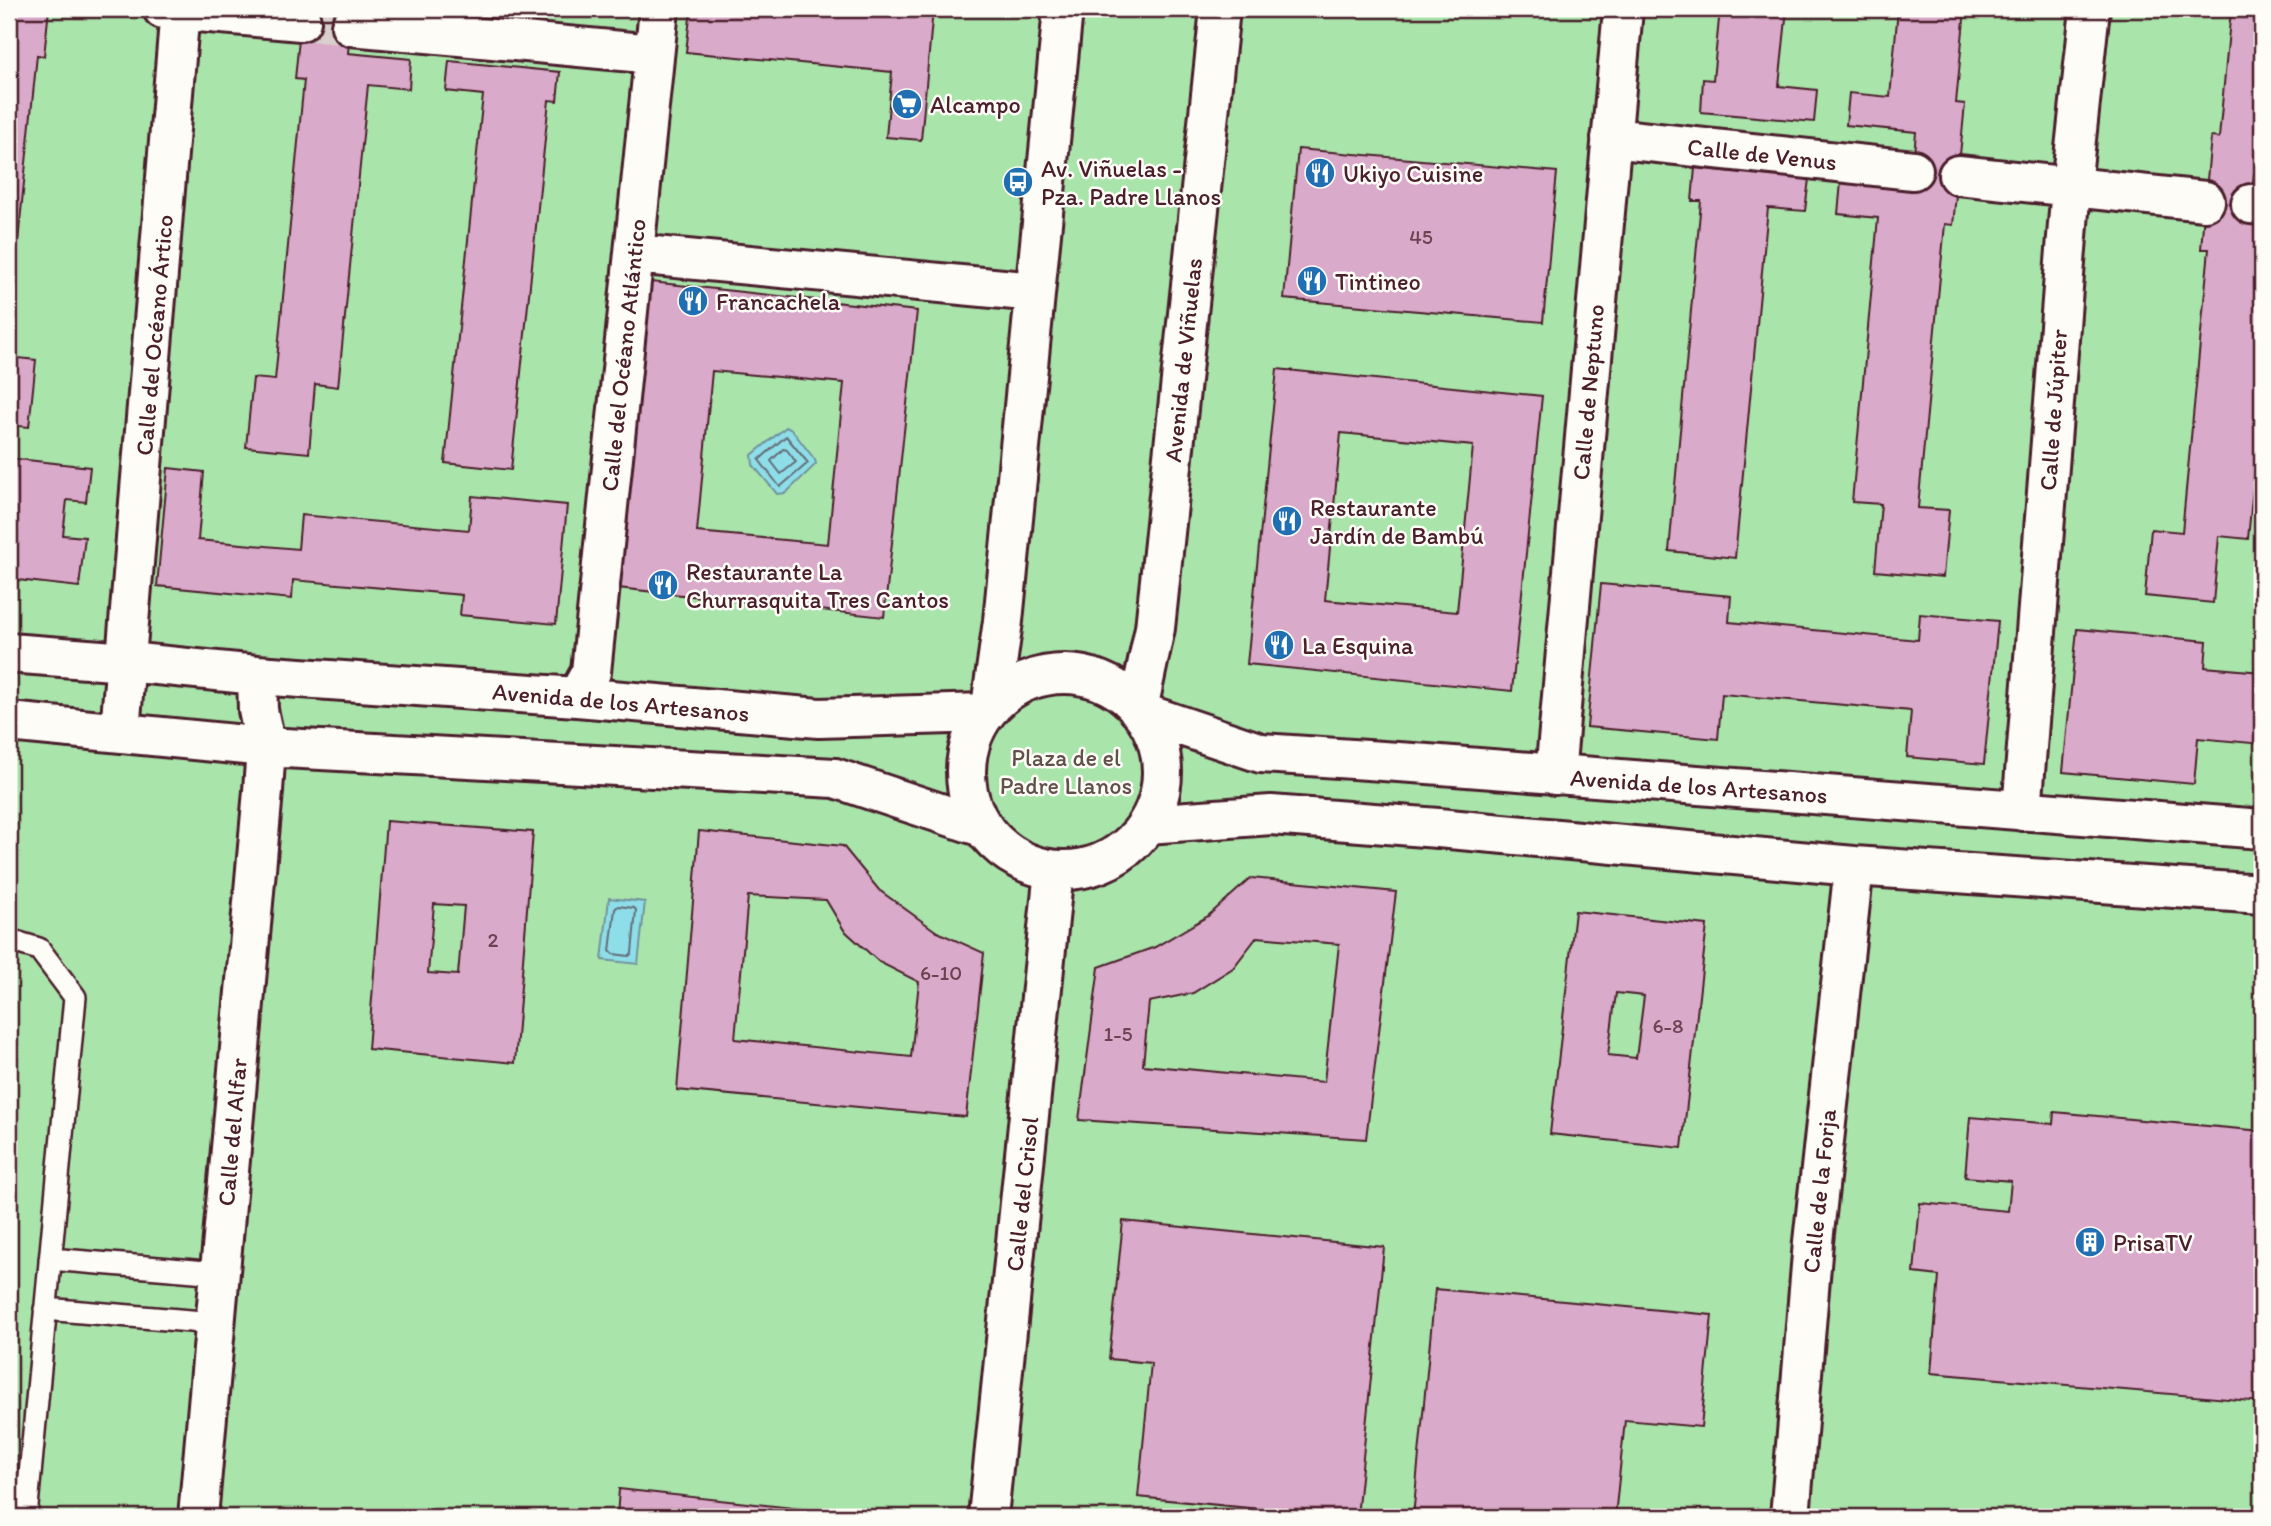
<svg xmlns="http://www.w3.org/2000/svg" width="2271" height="1526" font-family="Itim,sans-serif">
	<rect width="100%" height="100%" fill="#fdfcf7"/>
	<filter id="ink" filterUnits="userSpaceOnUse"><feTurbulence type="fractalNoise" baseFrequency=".0143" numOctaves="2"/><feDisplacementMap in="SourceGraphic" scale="14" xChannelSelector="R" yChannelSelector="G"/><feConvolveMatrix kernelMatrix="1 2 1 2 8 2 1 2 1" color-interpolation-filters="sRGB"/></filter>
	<g filter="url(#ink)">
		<!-- green -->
		<path fill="#a9e5ab" stroke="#7a826b" stroke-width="2" d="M 9,9 L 2262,9 L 2262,1517 L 9,1517 Z"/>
		<!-- water -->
		<path fill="#8ddee8" stroke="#72929c" stroke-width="2" d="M 786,427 L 792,430 L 815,460 L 816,464 L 786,493 L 777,494 L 753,465 L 752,455 Z
			M 609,898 L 645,902 L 638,964 L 602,960 Z"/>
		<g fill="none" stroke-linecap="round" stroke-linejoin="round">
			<!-- shore -->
			<path stroke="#656b77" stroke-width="2" d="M 786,436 L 808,463 L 780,487 L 759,460 Z
				M 783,449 L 787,450 L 796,462 L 781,474 L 771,461 Z
				M 618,906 L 634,908 L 636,910 L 632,953 L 629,956 L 613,954 L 610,951 L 615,909 Z"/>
		</g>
		<!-- building -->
		<path fill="#daaaca" stroke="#4a1f2b" stroke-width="2" fill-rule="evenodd" d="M 9,9 L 49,9 L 44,56 L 37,55 L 9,330 Z
			M 302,9 L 352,9 L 348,53 L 411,59 L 409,89 L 368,85 L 338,387 L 315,384 L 309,453 L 246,447 L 253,378 L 275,380 L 304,80 L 295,79 Z
			M 491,9 L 564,9 L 563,16 Z
			M 691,9 L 933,9 L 921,140 L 886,137 L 892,72 L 686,52 Z
			M 1720,9 L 1787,9 L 1779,86 L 1817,90 L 1814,122 L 1701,112 L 1703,79 L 1713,80 Z
			M 1898,9 L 1965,9 L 1956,103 L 1965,104 L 1958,175 L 1953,225 L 1945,224 L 1918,508 L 1949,510 L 1943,577 L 1875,571 L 1881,504 L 1852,502 L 1878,218 L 1838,214 L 1841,182 L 1911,189 L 1916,132 L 1846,125 L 1849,93 L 1890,97 Z
			M 2231,9 L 2262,9 L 2262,174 L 2254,174 L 2249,221 L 2262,222 L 2262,394 L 2248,539 L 2219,536 L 2213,603 L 2145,596 L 2151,529 L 2182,532 L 2209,249 L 2201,249 L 2205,201 L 2211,137 L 2219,138 Z
			M 449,61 L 560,72 L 557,101 L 549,100 L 511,470 L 445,463 L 483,95 L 446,91 Z
			M 1298,149 L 1557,172 L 1543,322 L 1284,299 Z
			M 1695,168 L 1809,179 L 1805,211 L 1768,208 L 1735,558 L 1669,551 L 1701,201 L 1692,201 Z
			M 651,282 L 917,311 L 884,617 L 618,588 ZM 712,371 L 844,383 L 828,544 L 697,532 Z
			M 9,357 L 36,360 L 29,427 L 9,425 Z
			M 1277,369 L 1542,396 L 1512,691 L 1247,664 ZM 1341,433 L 1473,446 L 1457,612 L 1325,600 Z
			M 9,458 L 90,467 L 86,502 L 67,500 L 63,535 L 85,537 L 79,587 L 9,579 Z
			M 168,468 L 204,472 L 198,540 L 298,549 L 301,515 L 469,530 L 472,496 L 567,505 L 556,624 L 460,615 L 462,595 L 293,580 L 292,599 L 157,586 Z
			M 1601,584 L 1731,596 L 1729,622 L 1918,640 L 1920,614 L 1998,621 L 1984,764 L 1907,757 L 1911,711 L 1722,694 L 1718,739 L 1587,727 Z
			M 2077,629 L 2207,641 L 2205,667 L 2262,672 L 2262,744 L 2198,738 L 2194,784 L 2063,772 Z
			M 386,821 L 533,832 L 515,1063 L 368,1049 ZM 434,904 L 464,906 L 458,975 L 428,973 Z
			M 699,831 L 843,846 L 879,890 L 937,932 L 984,953 L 966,1117 L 677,1090 ZM 748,896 L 826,900 L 844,930 L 879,962 L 919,982 L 911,1057 L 735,1039 Z
			M 1251,878 L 1396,892 L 1366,1139 L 1079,1120 L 1099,967 L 1155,947 L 1208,916 ZM 1257,937 L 1339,944 L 1324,1082 L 1143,1065 L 1149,1002 L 1193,993 L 1233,968 Z
			M 1575,911 L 1707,925 L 1682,1148 L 1550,1134 ZM 1616,993 L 1644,996 L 1636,1058 L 1608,1055 Z
			M 2054,1112 L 2262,1131 L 2262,1402 L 1931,1373 L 1939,1276 L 1914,1273 L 1920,1203 L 2008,1211 L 2011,1181 L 1965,1177 L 1970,1117 L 2053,1124 Z
			M 1123,1221 L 1384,1247 L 1357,1517 L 1339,1517 L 1138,1497 L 1151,1363 L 1109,1359 Z
			M 1435,1289 L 1712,1315 L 1701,1427 L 1625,1420 L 1615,1517 L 1413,1517 Z
			M 619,1489 L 874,1517 L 617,1517 Z"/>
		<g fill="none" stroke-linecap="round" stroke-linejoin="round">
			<!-- street-tunnel -->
			<path stroke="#d9d0ce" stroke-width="38" stroke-dasharray="38 19" stroke-linecap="butt" d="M 301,21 L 351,26"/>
			<!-- lane casing -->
			<g stroke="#4a1f2b" stroke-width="26">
				<path id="lane" d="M 9,940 L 39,949 L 75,997 L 26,1517
					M 50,1259 L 219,1273
					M 45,1309 L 215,1323"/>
			</g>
			<!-- street casing -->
			<g stroke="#4a1f2b" stroke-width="44">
				<path id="street" d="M 163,9 L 301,21
					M 351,26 L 654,54
					M 1611,138 L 1913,170
					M 1958,175 L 2205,201
					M 2251,204 L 2262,205
					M 634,254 L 1035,292
					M 9,653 L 127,662 L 257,675 L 577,697 L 819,718 L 985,713
					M966 772a98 98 0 1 1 196 0a98 98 0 1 1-196 0Z
					M 577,697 L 591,672 L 659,9
					M 991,707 L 1003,621 L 1063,9
					M 1138,709 L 1155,628 L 1220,9
					M 1143,713 L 1261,753 L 1428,764 L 2262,829
					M 9,722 L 266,747 L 835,778 L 982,827
					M 120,731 L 180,9
					M 1555,775 L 1623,9
					M 2022,811 L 2071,186 L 2090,9
					M 1147,824 L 1271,815 L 1438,828 L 1854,866 L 2262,894
					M 198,1517 L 263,791 L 266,747 L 258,710 L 257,675
					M 988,1517 L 1054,870
					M 1790,1517 L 1813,1242 L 1854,866"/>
			</g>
			<!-- lane -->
			<use href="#lane" stroke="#fdfcf7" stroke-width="21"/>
			<!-- street -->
			<use href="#street" stroke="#fdfcf7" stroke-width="38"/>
		</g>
	</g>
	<!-- icons -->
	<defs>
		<g id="supermarket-disc" transform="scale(1.575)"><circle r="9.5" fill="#1f6fb2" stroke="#fdfcf7"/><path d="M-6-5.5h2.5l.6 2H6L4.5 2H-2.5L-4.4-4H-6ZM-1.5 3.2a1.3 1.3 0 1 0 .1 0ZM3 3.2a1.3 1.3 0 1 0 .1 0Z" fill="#fff"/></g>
		<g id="restaurant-disc" transform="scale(1.575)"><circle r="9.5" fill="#1f6fb2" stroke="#fdfcf7"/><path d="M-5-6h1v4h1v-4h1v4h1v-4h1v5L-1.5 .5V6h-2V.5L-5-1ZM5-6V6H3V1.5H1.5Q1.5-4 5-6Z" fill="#fff"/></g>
		<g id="bus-disc" transform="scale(1.575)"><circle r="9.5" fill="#1f6fb2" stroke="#fdfcf7"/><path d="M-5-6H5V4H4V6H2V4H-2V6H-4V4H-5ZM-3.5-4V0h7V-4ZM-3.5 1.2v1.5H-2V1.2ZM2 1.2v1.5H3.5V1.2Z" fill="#fff"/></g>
		<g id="building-disc" transform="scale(1.575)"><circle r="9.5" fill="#1f6fb2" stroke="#fdfcf7"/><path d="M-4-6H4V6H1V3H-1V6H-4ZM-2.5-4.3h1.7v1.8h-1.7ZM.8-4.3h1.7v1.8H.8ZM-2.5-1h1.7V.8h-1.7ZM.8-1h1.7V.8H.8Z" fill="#fff"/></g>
	</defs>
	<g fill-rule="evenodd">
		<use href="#supermarket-disc" x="907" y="104"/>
		<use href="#restaurant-disc" x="1320" y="173"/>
		<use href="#bus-disc" x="1018" y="182"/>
		<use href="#restaurant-disc" x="1312" y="281"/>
		<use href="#restaurant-disc" x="693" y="301"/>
		<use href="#restaurant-disc" x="1287" y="521"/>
		<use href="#restaurant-disc" x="663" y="585"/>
		<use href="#restaurant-disc" x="1279" y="645"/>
		<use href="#building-disc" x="2090" y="1242"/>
	</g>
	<g text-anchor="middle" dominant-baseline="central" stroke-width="5" stroke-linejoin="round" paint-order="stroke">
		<!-- number labels -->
		<g font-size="21" fill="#6e4253">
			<text x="1421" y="236">45</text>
			<text x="493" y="939">2</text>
			<text x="941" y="972">6-10</text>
			<text x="1668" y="1025">6-8</text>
			<text x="1118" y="1033">1-5</text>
		</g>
		<!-- poi labels -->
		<g font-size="24" fill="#4a1f2b" stroke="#fdfcf7" text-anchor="start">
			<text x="930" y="104">Alcampo</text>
			<text x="1041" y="168">Av. Viñuelas -<tspan x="1041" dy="28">Pza. Padre Llanos</tspan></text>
			<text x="1343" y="173">Ukiyo Cuisine</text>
			<text x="1335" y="281">Tintineo</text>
			<text x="716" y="301">Francachela</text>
			<text x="1310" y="507">Restaurante<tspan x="1310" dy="28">Jardín de Bambú</tspan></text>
			<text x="686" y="571">Restaurante La<tspan x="686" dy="28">Churrasquita Tres Cantos</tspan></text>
			<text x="1302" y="645">La Esquina</text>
			<text x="2113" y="1242">PrisaTV</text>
		</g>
		<!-- street labels -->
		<g font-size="24" fill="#4a1f2b" stroke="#fdfcf7">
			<text transform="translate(1762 154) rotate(6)">Calle de Venus</text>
			<text transform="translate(154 335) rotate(-85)">Calle del Océano Ártico</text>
			<text transform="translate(623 355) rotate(-84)">Calle del Océano Atlántico</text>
			<text transform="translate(1183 360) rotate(-84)">Avenida de Viñuelas</text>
			<text transform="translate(1588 392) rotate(-85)">Calle de Neptuno</text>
			<text transform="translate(2053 410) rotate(-86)">Calle de Júpiter</text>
			<text transform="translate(621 702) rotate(5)">Avenida de los Artesanos</text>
			<text transform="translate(1699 786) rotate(4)">Avenida de los Artesanos</text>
			<text transform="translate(232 1132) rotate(-85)">Calle del Alfar</text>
			<text transform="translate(1819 1191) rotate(-84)">Calle de la Forja</text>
			<text transform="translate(1022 1194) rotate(-84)">Calle del Crisol</text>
		</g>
		<!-- park labels -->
		<g font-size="24" fill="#62504b" stroke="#fdfcf7">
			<text x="1066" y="757">Plaza de el<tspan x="1066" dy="28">Padre Llanos</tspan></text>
		</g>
	</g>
	<!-- margin -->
	<rect width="2271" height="1526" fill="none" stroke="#fdfcf7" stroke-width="35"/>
	<rect x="18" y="18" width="2236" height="1491" fill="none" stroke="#4a1f2b" stroke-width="2.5" filter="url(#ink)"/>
</svg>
